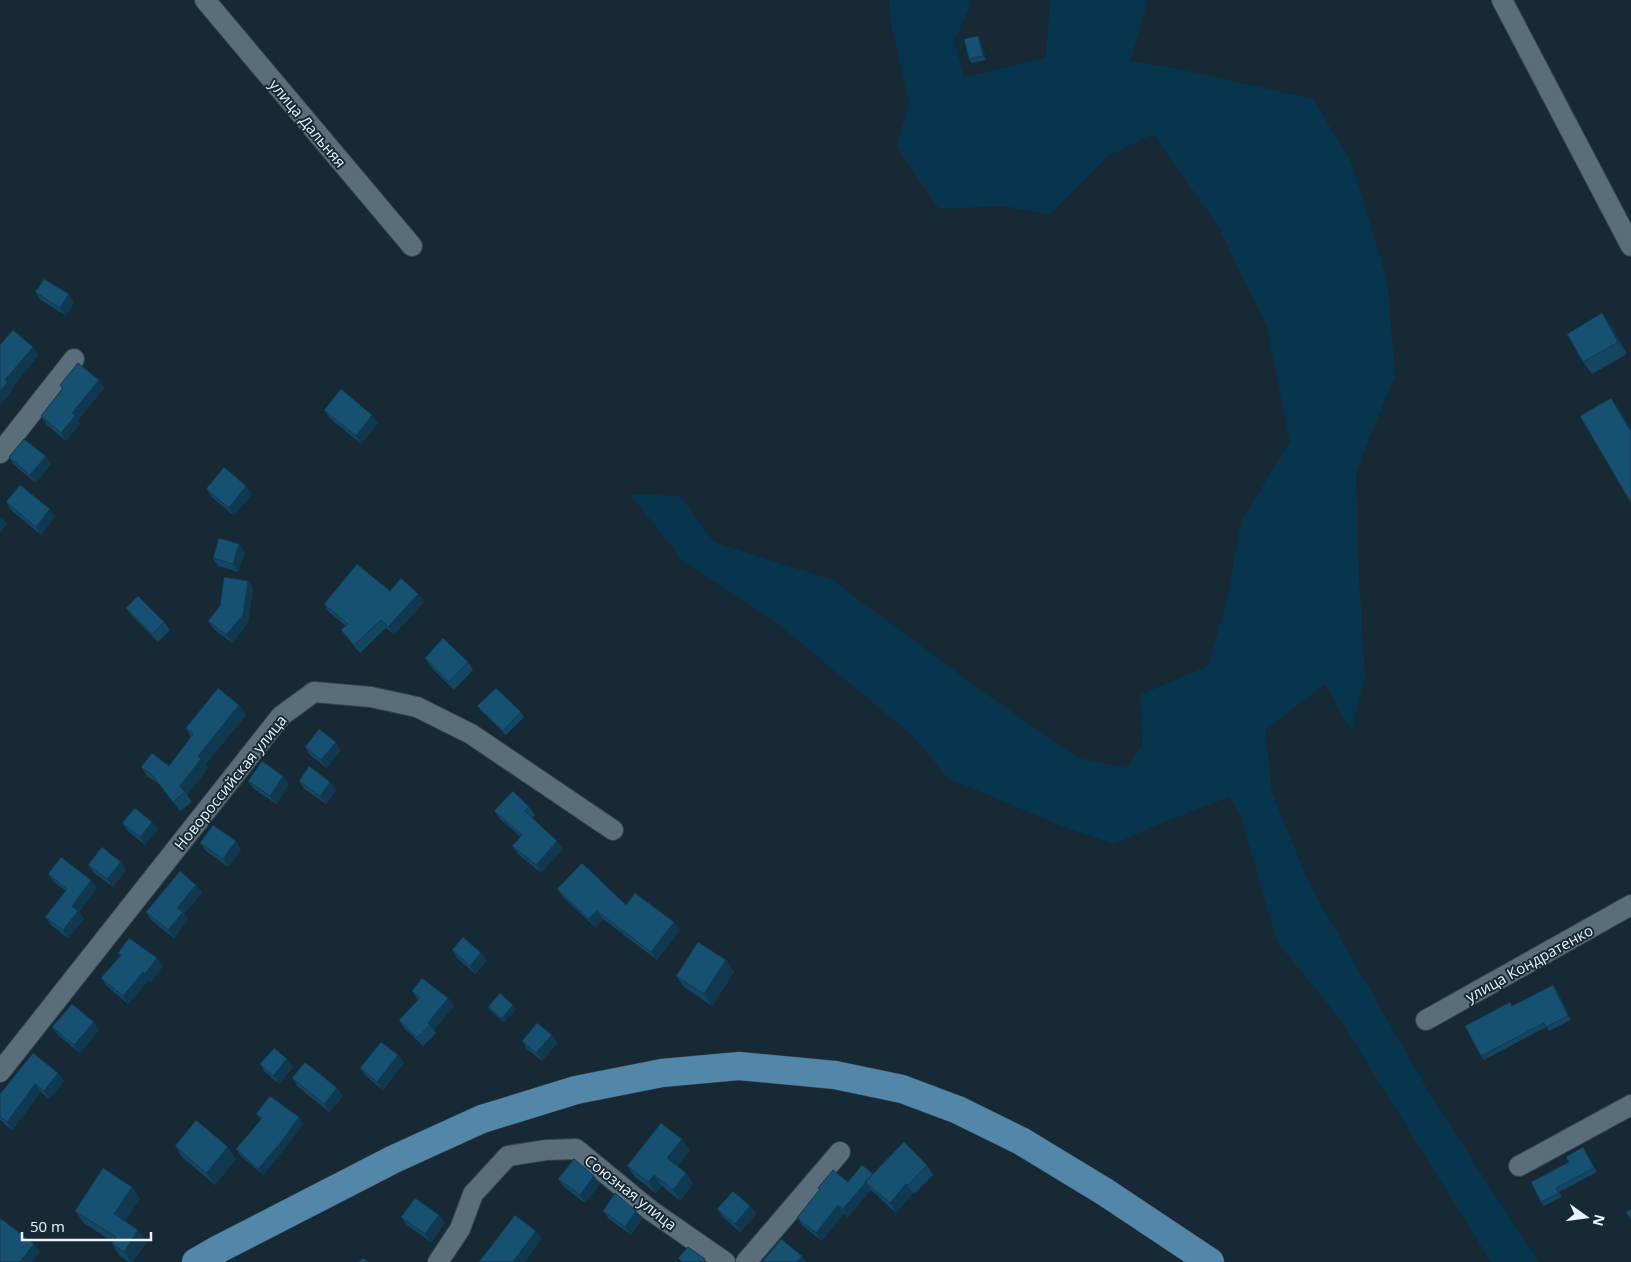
<svg xmlns="http://www.w3.org/2000/svg" width="1631" height="1262" font-family="'Open Sans',sans-serif">
	<rect width="100%" height="100%" fill="#172935"/>
	<!-- green -->
	<path fill="#08354e" d="M 889,0 L 970,0 L 971,4 L 954,42 L 964,77 L 1046,58 L 1050,0 L 1148,0 L 1130,61 L 1174,68 L 1313,99 L 1351,162 L 1387,280 L 1395,375 L 1356,471 L 1359,578 L 1365,676 L 1351,731 L 1325,684 L 1265,730 L 1272,793 L 1310,886 L 1431,1096 L 1538,1262 L 1491,1262 L 1338,1016 L 1277,942 L 1241,817 L 1229,797 L 1162,823 L 1114,844 L 1066,828 L 948,778 L 912,735 L 777,623 L 683,561 L 630,494 L 680,496 L 714,542 L 832,580 L 986,694 L 1078,758 L 1127,768 L 1143,745 L 1140,695 L 1208,666 L 1227,600 L 1241,522 L 1290,441 L 1267,328 L 1219,227 L 1153,134 L 1108,156 L 1050,215 L 1004,206 L 939,209 L 897,147 L 909,102 L 892,28 Z"/>
	<g fill="none" stroke-linecap="round" stroke-linejoin="round">
		<!-- minor casing -->
		<g stroke="#35434d" stroke-width="22">
			<path id="minor" d="M 205,0 L 412,246
				M 1502,0 L 1631,246
				M 0,453 L 74,359
				M 1426,1020 L 1631,905
				M 0,1072 L 281,716 L 314,692 L 371,697 L 417,707 L 471,734 L 613,830
				M 1519,1166 L 1631,1105
				M 438,1262 L 460,1229 L 473,1194 L 508,1156 L 546,1150 L 576,1149 L 650,1210 L 725,1262
				M 746,1262 L 840,1152"/>
		</g>
		<!-- primary casing -->
		<g stroke="#35434d" stroke-width="29">
			<path id="primary" d="M 196,1262 L 215,1251 L 394,1159 L 482,1119 L 576,1090 L 662,1073 L 739,1066 L 835,1075 L 902,1089 L 958,1110 L 1021,1141 L 1105,1192 L 1210,1262"/>
		</g>
		<!-- minor -->
		<use href="#minor" stroke="#5a6d7b" stroke-width="20"/>
		<!-- primary -->
		<use href="#primary" stroke="#5287a9" stroke-width="28"/>
	</g>
	<!-- wall -->
	<path fill="#144662" d="M 978,36 L 980,40 L 986,60 L 972,63 L 969,59 Z
		M 35,292 L 74,302 L 66,316 L 41,300 Z
		M 1611,325 L 1627,354 L 1592,374 L 1583,362 Z
		M 99,380 L 104,388 L 78,420 L 80,424 L 66,441 L 46,424 L 41,416 L 62,389 L 60,385 Z
		M 324,410 L 378,423 L 361,444 L 330,418 Z
		M 9,457 L 51,464 L 36,483 L 14,465 Z
		M 206,489 L 252,494 L 234,516 L 212,497 Z
		M 6,502 L 55,517 L 41,535 L 11,510 Z
		M 245,552 L 238,572 L 218,566 L 213,558 Z
		M 248,581 L 253,589 L 248,623 L 232,643 L 214,629 L 208,621 Z
		M 390,591 L 418,594 L 424,602 L 394,635 L 386,628 L 360,653 L 347,638 L 341,630 L 346,626 L 329,612 L 324,604 Z
		M 126,608 L 164,622 L 170,630 L 158,642 L 132,616 Z
		M 425,658 L 468,662 L 473,670 L 454,690 L 430,666 Z
		M 239,705 L 246,715 L 205,765 L 208,768 L 187,795 L 192,802 L 180,811 L 159,784 L 148,777 L 141,767 L 169,766 L 191,737 L 186,728 Z
		M 477,706 L 521,712 L 524,717 L 506,735 L 480,710 Z
		M 305,747 L 341,750 L 327,768 L 310,755 Z
		M 283,776 L 289,784 L 276,804 L 254,789 L 248,781 Z
		M 299,781 L 330,782 L 336,790 L 326,804 L 304,789 Z
		M 529,807 L 535,815 L 532,818 L 557,841 L 563,849 L 541,873 L 518,854 L 512,846 L 521,837 L 500,819 L 494,811 Z
		M 152,822 L 158,830 L 145,845 L 128,831 L 122,823 Z
		M 200,843 L 241,849 L 228,867 L 206,851 Z
		M 88,865 L 126,870 L 113,887 L 94,873 Z
		M 48,874 L 97,888 L 79,912 L 84,919 L 68,938 L 51,925 L 45,917 L 66,891 L 54,882 Z
		M 196,885 L 202,893 L 184,914 L 188,920 L 174,938 L 151,920 L 146,912 Z
		M 557,889 L 626,905 L 680,930 L 657,960 L 603,919 L 595,927 L 563,897 Z
		M 452,950 L 481,953 L 487,961 L 475,974 L 457,958 Z
		M 118,953 L 157,958 L 163,966 L 151,982 L 149,980 L 128,1004 L 107,986 L 101,978 L 120,956 Z
		M 726,960 L 734,972 L 712,1006 L 684,987 L 676,976 Z
		M 1556,989 L 1571,1020 L 1549,1031 L 1546,1027 L 1484,1060 L 1481,1056 L 1512,1006 Z
		M 412,991 L 448,998 L 454,1006 L 434,1030 L 436,1033 L 423,1046 L 404,1028 L 399,1020 L 418,1000 Z
		M 488,1007 L 516,1009 L 504,1022 L 491,1011 Z
		M 52,1027 L 99,1030 L 80,1053 L 58,1035 Z
		M 552,1035 L 557,1043 L 542,1061 L 527,1049 L 522,1041 Z
		M 398,1055 L 404,1063 L 383,1090 L 366,1076 L 360,1068 Z
		M 260,1064 L 293,1067 L 279,1084 L 265,1072 Z
		M 58,1073 L 64,1081 L 49,1099 L 41,1092 L 12,1130 L 0,1120 L 0,1094 Z
		M 292,1078 L 343,1096 L 329,1112 L 297,1086 Z
		M 256,1114 L 299,1117 L 303,1124 L 285,1148 L 263,1175 L 240,1155 L 236,1149 L 261,1120 Z
		M 175,1146 L 236,1159 L 215,1185 L 183,1158 Z
		M 1583,1147 L 1597,1172 L 1559,1192 L 1562,1197 L 1544,1206 L 1541,1202 L 1569,1162 Z
		M 690,1150 L 677,1166 L 686,1173 L 693,1184 L 680,1201 L 662,1186 L 656,1193 L 635,1177 L 627,1166 Z
		M 927,1165 L 933,1175 L 914,1194 L 913,1193 L 896,1213 L 871,1190 L 848,1217 L 844,1213 L 822,1241 L 803,1226 L 797,1218 L 820,1190 L 818,1188 L 848,1182 L 873,1174 Z
		M 594,1176 L 600,1184 L 585,1203 L 564,1187 L 558,1179 Z
		M 132,1187 L 140,1199 L 125,1221 L 138,1230 L 147,1242 L 133,1262 L 129,1262 L 120,1256 L 112,1244 L 113,1242 L 84,1223 L 75,1211 Z
		M 750,1206 L 756,1214 L 740,1232 L 723,1217 L 717,1209 Z
		M 603,1211 L 636,1211 L 642,1219 L 631,1235 L 609,1219 Z
		M 401,1217 L 445,1223 L 431,1242 L 407,1225 Z"/>
	<!-- shaded-wall -->
	<path fill="#103950" d="M 978,36 L 980,40 L 986,60 L 983,56 Z
		M 69,294 L 74,302 L 66,316 L 60,308 Z
		M 1602,313 L 1611,325 L 1627,354 L 1618,342 Z
		M 33,347 L 39,355 L 12,388 L 13,390 L 1,405 L 0,403 L 0,391 L 5,380 Z
		M 99,380 L 104,388 L 78,420 L 80,424 L 66,441 L 61,433 L 72,413 Z
		M 1611,398 L 1622,414 L 1631,429 L 1631,432 Z
		M 372,415 L 378,423 L 361,444 L 356,436 Z
		M 46,456 L 51,464 L 36,483 L 30,475 Z
		M 246,486 L 252,494 L 234,516 L 229,508 Z
		M 50,509 L 55,517 L 41,535 L 36,527 Z
		M 2,516 L 7,524 L 0,533 L 0,518 Z
		M 239,544 L 245,552 L 238,572 L 233,564 Z
		M 248,581 L 253,589 L 248,623 L 232,643 L 226,635 Z
		M 418,594 L 424,602 L 394,635 L 388,627 Z
		M 239,705 L 246,715 L 205,765 L 208,768 L 187,795 L 180,786 L 198,756 Z
		M 336,742 L 341,750 L 327,768 L 321,760 Z
		M 283,776 L 289,784 L 276,804 L 270,796 Z
		M 330,782 L 336,790 L 326,804 L 320,796 Z
		M 152,822 L 158,830 L 145,845 L 140,837 Z
		M 236,841 L 241,849 L 228,867 L 223,859 Z
		M 557,841 L 563,849 L 541,873 L 536,865 Z
		M 121,862 L 126,870 L 113,887 L 107,879 Z
		M 91,880 L 97,888 L 79,912 L 84,919 L 68,938 L 63,930 L 72,906 Z
		M 196,885 L 202,893 L 184,914 L 188,920 L 174,938 L 168,930 L 177,908 Z
		M 597,911 L 603,919 L 595,927 L 589,919 Z
		M 674,922 L 680,930 L 657,960 L 651,952 Z
		M 481,953 L 487,961 L 475,974 L 470,966 Z
		M 157,958 L 163,966 L 151,982 L 145,974 Z
		M 726,960 L 734,972 L 712,1006 L 704,994 Z
		M 143,972 L 149,980 L 128,1004 L 123,996 Z
		M 1553,985 L 1556,989 L 1571,1020 L 1568,1016 Z
		M 448,998 L 454,1006 L 434,1030 L 428,1023 Z
		M 513,1005 L 516,1009 L 504,1022 L 502,1018 Z
		M 94,1022 L 99,1030 L 80,1053 L 74,1045 Z
		M 552,1035 L 557,1043 L 542,1061 L 536,1053 Z
		M 398,1055 L 404,1063 L 383,1090 L 377,1082 Z
		M 287,1059 L 293,1067 L 279,1084 L 273,1076 Z
		M 58,1073 L 64,1081 L 49,1099 L 44,1091 Z
		M 35,1084 L 41,1092 L 12,1130 L 7,1122 Z
		M 337,1088 L 343,1096 L 329,1112 L 324,1104 Z
		M 299,1117 L 303,1124 L 285,1148 L 263,1175 L 258,1169 Z
		M 682,1139 L 690,1150 L 675,1170 L 667,1158 Z
		M 228,1147 L 236,1159 L 215,1185 L 206,1173 Z
		M 686,1173 L 693,1184 L 680,1201 L 673,1190 Z
		M 654,1175 L 662,1186 L 656,1193 L 648,1182 Z
		M 594,1176 L 600,1184 L 585,1203 L 580,1195 Z
		M 865,1182 L 871,1190 L 848,1217 L 843,1209 Z
		M 906,1184 L 913,1193 L 896,1213 L 890,1203 Z
		M 132,1187 L 140,1199 L 122,1226 L 114,1214 Z
		M 838,1205 L 844,1213 L 822,1241 L 816,1233 Z
		M 750,1206 L 756,1214 L 740,1232 L 735,1224 Z
		M 636,1211 L 642,1219 L 631,1235 L 625,1227 Z
		M 439,1215 L 445,1223 L 431,1242 L 425,1234 Z
		M 138,1230 L 147,1242 L 133,1262 L 131,1262 L 124,1252 Z
		M 536,1231 L 542,1239 L 525,1262 L 513,1262 Z
		M 34,1244 L 40,1252 L 32,1262 L 20,1262 Z
		M 802,1256 L 806,1262 L 797,1262 Z"/>
	<!-- building -->
	<path fill="#175172" stroke="#103950" d="M 978,36 L 983,56 L 969,59 L 964,39 Z
		M 44,279 L 69,294 L 60,308 L 35,292 Z
		M 1602,313 L 1618,342 L 1583,362 L 1567,334 Z
		M 13,330 L 33,347 L 5,380 L 8,382 L 0,391 L 0,345 Z
		M 78,363 L 99,380 L 72,413 L 75,416 L 61,433 L 41,416 L 63,388 L 60,385 Z
		M 341,389 L 372,415 L 356,436 L 324,410 Z
		M 1611,398 L 1631,432 L 1631,503 L 1580,416 Z
		M 24,439 L 46,456 L 30,475 L 9,457 Z
		M 224,467 L 246,486 L 229,508 L 206,489 Z
		M 20,485 L 50,509 L 36,527 L 6,502 Z
		M 219,538 L 239,544 L 233,564 L 213,558 Z
		M 357,564 L 390,591 L 401,578 L 418,594 L 388,627 L 381,620 L 354,645 L 341,630 L 348,624 L 324,604 Z
		M 224,577 L 248,581 L 243,615 L 226,635 L 208,621 L 220,606 Z
		M 138,596 L 164,622 L 152,634 L 126,608 Z
		M 443,638 L 468,662 L 449,682 L 425,658 Z
		M 218,688 L 239,705 L 198,756 L 201,759 L 180,786 L 185,792 L 173,802 L 152,775 L 141,767 L 152,753 L 169,766 L 193,734 L 186,728 Z
		M 496,688 L 521,712 L 503,731 L 477,706 Z
		M 319,729 L 336,742 L 321,760 L 305,747 Z
		M 262,761 L 283,776 L 270,796 L 248,781 Z
		M 309,766 L 330,782 L 320,796 L 299,781 Z
		M 513,791 L 529,807 L 525,811 L 557,841 L 536,865 L 512,846 L 522,835 L 494,811 Z
		M 135,808 L 152,822 L 140,837 L 122,823 Z
		M 213,825 L 236,841 L 223,859 L 200,843 Z
		M 102,847 L 121,862 L 107,879 L 88,865 Z
		M 61,857 L 91,880 L 72,906 L 78,911 L 63,930 L 45,917 L 67,889 L 48,874 Z
		M 582,863 L 626,905 L 635,893 L 674,922 L 651,952 L 597,911 L 589,919 L 557,889 Z
		M 180,871 L 196,885 L 177,908 L 183,912 L 168,930 L 146,912 Z
		M 463,937 L 481,953 L 470,966 L 452,950 Z
		M 129,938 L 157,958 L 145,974 L 143,972 L 123,996 L 101,978 L 121,955 L 118,953 Z
		M 698,942 L 726,960 L 704,994 L 676,976 Z
		M 422,978 L 448,998 L 428,1023 L 430,1025 L 417,1038 L 399,1020 L 420,998 L 412,991 Z
		M 1553,985 L 1568,1016 L 1546,1027 L 1544,1023 L 1481,1056 L 1465,1026 L 1510,1002 L 1512,1006 Z
		M 500,993 L 513,1005 L 502,1018 L 488,1007 Z
		M 72,1004 L 94,1022 L 74,1045 L 52,1027 Z
		M 537,1023 L 552,1035 L 536,1053 L 522,1041 Z
		M 381,1042 L 398,1055 L 377,1082 L 360,1068 Z
		M 274,1048 L 287,1059 L 273,1076 L 260,1064 Z
		M 33,1053 L 58,1073 L 44,1091 L 35,1084 L 7,1122 L 0,1117 L 0,1094 Z
		M 305,1062 L 337,1088 L 324,1104 L 292,1078 Z
		M 270,1096 L 299,1117 L 281,1142 L 258,1169 L 236,1149 L 262,1118 L 256,1114 Z
		M 196,1120 L 228,1147 L 206,1173 L 175,1146 Z
		M 661,1123 L 682,1139 L 667,1158 L 686,1173 L 673,1190 L 654,1175 L 648,1182 L 627,1166 Z
		M 904,1142 L 927,1165 L 908,1185 L 906,1184 L 890,1203 L 865,1182 Z
		M 1583,1147 L 1594,1168 L 1556,1188 L 1559,1193 L 1541,1202 L 1531,1182 L 1569,1162 L 1566,1157 Z
		M 574,1159 L 594,1176 L 580,1195 L 558,1179 Z
		M 862,1165 L 873,1174 L 843,1209 L 838,1205 L 816,1233 L 797,1218 L 820,1189 L 818,1188 L 833,1170 L 848,1182 Z
		M 103,1168 L 132,1187 L 114,1214 L 138,1230 L 124,1252 L 112,1244 L 116,1237 L 75,1211 Z
		M 733,1191 L 750,1206 L 735,1224 L 717,1209 Z
		M 615,1193 L 636,1211 L 625,1227 L 603,1211 Z
		M 415,1198 L 439,1215 L 425,1234 L 401,1217 Z
		M 1631,1209 L 1631,1220 L 1626,1212 Z
		M 515,1215 L 536,1231 L 513,1262 L 479,1262 Z
		M 0,1218 L 34,1244 L 20,1262 L 0,1262 Z
		M 781,1239 L 802,1256 L 797,1262 L 762,1262 Z
		M 688,1247 L 705,1259 L 703,1262 L 682,1262 L 678,1258 Z
		M 363,1258 L 368,1262 L 359,1262 Z"/>
	<g text-anchor="middle" dominant-baseline="central" stroke-width="4" stroke-linejoin="round" paint-order="stroke">
		<!-- street labels -->
		<g font-size="15" fill="#e9f4fc" stroke="#172935">
			<text transform="translate(308 123) rotate(50)">улица Дальняя</text>
			<text transform="translate(230 782) rotate(-51)">Новороссийская улица</text>
			<text transform="translate(1529 963) rotate(-29)">улица Кондратенко</text>
			<text transform="translate(631 1192) rotate(38)">Союзная улица</text>
		</g>
	</g>
	<!-- north arrow -->
	<g transform="translate(1586 1217) rotate(104)" stroke="#172935" stroke-width="4" paint-order="stroke">
	<path d="M0-4L9 19L0 12L-9 19Z" fill="#e9f4fc"/>
	<text y="-8" font-size="14" font-weight="bold" text-anchor="middle" fill="#e9f4fc">N</text>
	</g>
	<!-- scale -->
	<path d="M22 1232v8h129v-8" fill="none" stroke="#e9f4fc" stroke-width="2.5"/>
	<text x="30" y="1232" font-size="15" fill="#e9f4fc" stroke="#172935" stroke-width="4" paint-order="stroke">50 m</text>
</svg>
